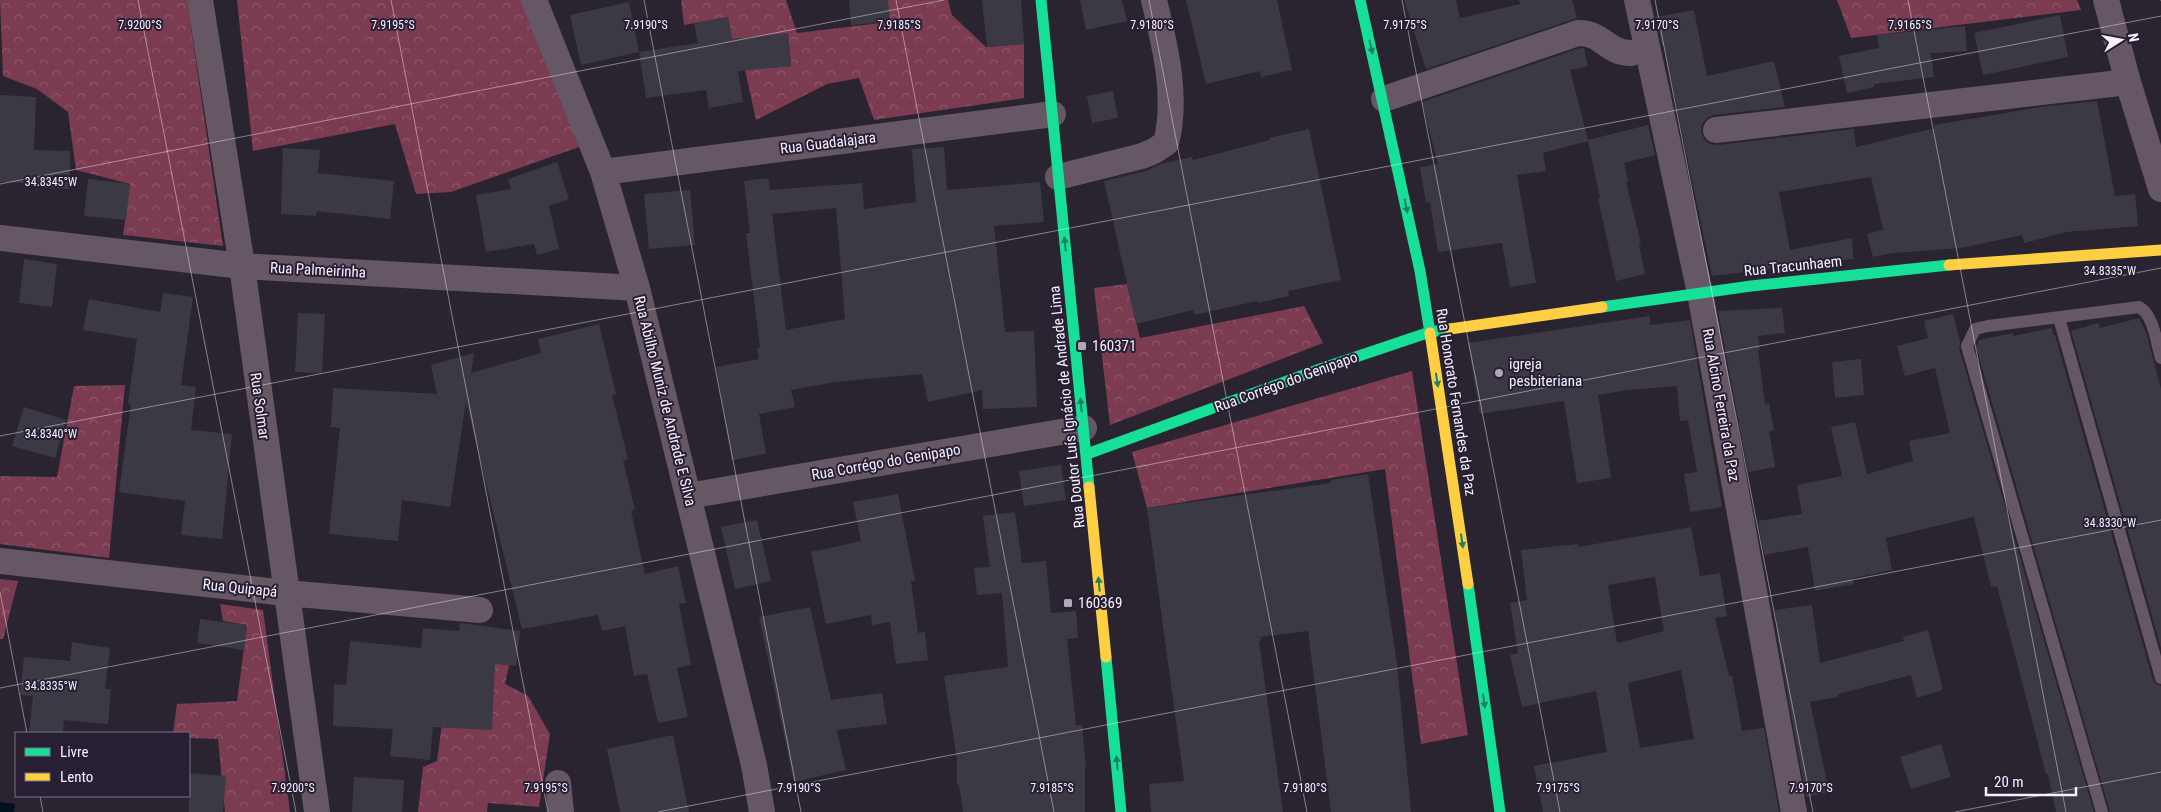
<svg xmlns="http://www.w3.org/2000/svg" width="2161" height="812" font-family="'Roboto Condensed',sans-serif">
	<defs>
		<pattern id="forest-crowns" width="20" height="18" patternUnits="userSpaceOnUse" patternTransform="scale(1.25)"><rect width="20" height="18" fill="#7b3b51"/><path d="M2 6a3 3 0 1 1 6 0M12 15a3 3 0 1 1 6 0" fill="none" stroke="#8e586b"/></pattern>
	</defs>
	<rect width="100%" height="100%" fill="#29242f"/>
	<!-- forest -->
	<path fill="url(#forest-crowns)" d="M 0,0 L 187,0 L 223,246 L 123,235 L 130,184 L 76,170 L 68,112 L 37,89 L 3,76 Z
		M 237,0 L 524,0 L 582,146 L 451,192 L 416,194 L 395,124 L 253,151 Z
		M 681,0 L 786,0 L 797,33 L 889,22 L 887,0 L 948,0 L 952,15 L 986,47 L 1024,44 L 1024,98 L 874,120 L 859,78 L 827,84 L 756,120 L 745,70 L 791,66 L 788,34 L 732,41 L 728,17 L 684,25 Z
		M 1837,0 L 2077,0 L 2081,10 L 1851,38 Z
		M 1127,284 L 1140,338 L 1304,306 L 1323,343 L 1110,425 L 1094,288 Z
		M 1412,371 L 1468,735 L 1421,744 L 1385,469 L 1147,508 L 1132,452 Z
		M 125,385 L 109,558 L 0,544 L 0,476 L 57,477 L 74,386 Z
		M 0,579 L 18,581 L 3,639 L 0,639 Z
		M 220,604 L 263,610 L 290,812 L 225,812 L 218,739 L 189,738 L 189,733 L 173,733 L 177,704 L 237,701 L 247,625 L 223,621 Z
		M 451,657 L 509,665 L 505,684 L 528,696 L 550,734 L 539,807 L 488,803 L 487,812 L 418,812 L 423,767 L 437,761 Z"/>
	<!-- water -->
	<path fill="#04101f" d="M 0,802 L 15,804 L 14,812 L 0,812 Z"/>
	<!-- building -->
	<path fill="#3b3a44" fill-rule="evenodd" d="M 849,0 L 888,0 L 890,22 L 851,25 Z
		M 982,0 L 1021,0 L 1024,44 L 987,47 Z
		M 1080,0 L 1122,0 L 1127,21 L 1086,30 Z
		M 1186,0 L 1277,0 L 1292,70 L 1261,77 L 1260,71 L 1206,84 Z
		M 1404,0 L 1456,0 L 1460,18 L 1520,4 L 1519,0 L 1572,0 L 1577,18 L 1426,69 Z
		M 629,2 L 639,52 L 581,65 L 570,15 Z
		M 1694,10 L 1707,76 L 1774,61 L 1785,107 L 1714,115 L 1707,118 L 1702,124 L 1701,131 L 1704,139 L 1710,144 L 1718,145 L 1854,129 L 1856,147 L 1935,128 L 1934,125 L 2041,107 L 2097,101 L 2115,196 L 2135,194 L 2138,226 L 2066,232 L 2024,243 L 2022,235 L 1961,248 L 1892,253 L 1873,257 L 1867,234 L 1883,230 L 1871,177 L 1779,192 L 1790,250 L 1852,238 L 1853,259 L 1712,276 L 1664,46 L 1662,46 L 1656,17 Z
		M 2060,15 L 2068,57 L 1983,75 L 1974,33 Z
		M 728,17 L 732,39 L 788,33 L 791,66 L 738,71 L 743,102 L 709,108 L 706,90 L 646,98 L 639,52 L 698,43 L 694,23 Z
		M 1965,26 L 1967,51 L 1931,53 L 1934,77 L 1874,84 L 1874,87 L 1847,93 L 1839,56 L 1879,48 L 1877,35 Z
		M 1580,48 L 1584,48 L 1588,66 L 1570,70 L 1588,140 L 1648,125 L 1655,155 L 1624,163 L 1628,181 L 1626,182 L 1641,244 L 1639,244 L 1645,274 L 1616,281 L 1598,198 L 1600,198 L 1588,141 L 1543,153 L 1546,171 L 1517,175 L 1536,283 L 1510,287 L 1502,243 L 1438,252 L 1430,202 L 1426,203 L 1420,167 L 1438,164 L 1422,102 Z
		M 1113,91 L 1118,118 L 1092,123 L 1087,96 Z
		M 0,95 L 36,97 L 34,150 L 70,151 L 70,189 L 43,188 L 43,184 L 0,182 Z
		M 1309,129 L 1341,280 L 1288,291 L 1289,296 L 1258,303 L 1257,301 L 1194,315 L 1193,310 L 1136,324 L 1104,181 L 1146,171 L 1161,164 L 1192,157 L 1193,160 L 1270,140 L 1269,138 Z
		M 944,147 L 947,190 L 1040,182 L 1044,222 L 994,226 L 1005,332 L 1034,331 L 1037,407 L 983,409 L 982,390 L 928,402 L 922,374 L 835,382 L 791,390 L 795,407 L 759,414 L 766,454 L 732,460 L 716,367 L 759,359 L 757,349 L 760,348 L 746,233 L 750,233 L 744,181 L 768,178 L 770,190 L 862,183 L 864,209 L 916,202 L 912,149 ZM 836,208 L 845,319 L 786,330 L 772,214 Z
		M 283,148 L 320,150 L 318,173 L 394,181 L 390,219 L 317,211 L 316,216 L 281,214 Z
		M 557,162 L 569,199 L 549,206 L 559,249 L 537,255 L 534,244 L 486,252 L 476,195 L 511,189 L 508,179 Z
		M 88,179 L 130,184 L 126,220 L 84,216 Z
		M 690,190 L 695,245 L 649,249 L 644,194 Z
		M 24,259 L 57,264 L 52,307 L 19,303 Z
		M 163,293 L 193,297 L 181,385 L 196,387 L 191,430 L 232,434 L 222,539 L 181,535 L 185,501 L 119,492 L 131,404 L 128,403 L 137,339 L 83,330 L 89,299 L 160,312 Z
		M 1782,308 L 1785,333 L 1758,336 L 1760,349 L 1758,350 L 1765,404 L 1769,403 L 1774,430 L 1769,431 L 1775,467 L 1748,472 L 1718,311 Z
		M 298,313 L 325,314 L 322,373 L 295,372 Z
		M 1953,314 L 1960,342 L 1959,348 L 2094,812 L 2056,812 L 2048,774 L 2046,774 L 1997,586 L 1991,587 L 1974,517 L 1886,538 L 1892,570 L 1853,578 L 1854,584 L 1815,591 L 1808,547 L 1764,555 L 1758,521 L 1802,514 L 1797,485 L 1842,476 L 1831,427 L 1855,422 L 1867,474 L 1913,461 L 1909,441 L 1950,433 L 1935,368 L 1905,376 L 1897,346 L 1928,338 L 1924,321 Z
		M 1650,316 L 1650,325 L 1690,320 L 1722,507 L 1690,512 L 1684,474 L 1697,472 L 1688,420 L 1680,421 L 1677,386 L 1628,390 L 1598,395 L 1611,478 L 1577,483 L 1564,401 L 1480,414 L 1468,343 Z
		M 2139,318 L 2146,332 L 2161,389 L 2161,648 L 2071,331 L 2098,323 L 2100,328 Z
		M 599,324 L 616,394 L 612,395 L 628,459 L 623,460 L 635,510 L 631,511 L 645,574 L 678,566 L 686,603 L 679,604 L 691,665 L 677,668 L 688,717 L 658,723 L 647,674 L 634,676 L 625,626 L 602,631 L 598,615 L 522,629 L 466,402 L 450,507 L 402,500 L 398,541 L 329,534 L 340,428 L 331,427 L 333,388 L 437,394 L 431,365 L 474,353 L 471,373 L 541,353 L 538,339 Z
		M 2052,328 L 2053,335 L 2055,335 L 2153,680 L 2156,684 L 2161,686 L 2161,812 L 2110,812 L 1976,347 L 1979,340 L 2013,333 L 2013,336 Z
		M 1861,359 L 1864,395 L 1835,398 L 1832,362 Z
		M 24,407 L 66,420 L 55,458 L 12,446 Z
		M 1061,465 L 1066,500 L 1024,506 L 1019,471 Z
		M 1368,474 L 1397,664 L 1411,812 L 1331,812 L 1308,631 L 1260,637 L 1261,641 L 1259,641 L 1283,812 L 1151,812 L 1149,784 L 1184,781 L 1147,508 L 1331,483 L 1331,480 Z
		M 898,494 L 915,581 L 911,581 L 918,633 L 925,632 L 928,660 L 896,664 L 890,622 L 872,625 L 871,615 L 826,624 L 811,552 L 861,541 L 853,502 Z
		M 1015,512 L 1022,563 L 1046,561 L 1051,613 L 1076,611 L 1078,638 L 1067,639 L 1076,725 L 1082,725 L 1086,767 L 1085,767 L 1085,812 L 963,812 L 959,785 L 957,785 L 957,760 L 944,676 L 1008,667 L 1002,593 L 977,595 L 974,568 L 990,567 L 983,516 Z
		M 757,520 L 771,581 L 735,589 L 721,527 Z
		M 1691,527 L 1700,576 L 1720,573 L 1727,616 L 1715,618 L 1729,676 L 1732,676 L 1742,731 L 1764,728 L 1779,812 L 1543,812 L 1534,766 L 1607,752 L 1596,691 L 1522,707 L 1510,655 L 1518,653 L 1510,603 L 1527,600 L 1521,550 L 1578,544 L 1578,547 ZM 1655,577 L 1664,631 L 1617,643 L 1608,585 ZM 1681,670 L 1694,739 L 1640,748 L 1628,683 Z
		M 1812,605 L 1820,663 L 1904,641 L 1903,637 L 1928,630 L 1943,690 L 1917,698 L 1911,675 L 1838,694 L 1838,697 L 1810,702 L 1829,792 L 1806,797 L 1778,641 L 1775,610 Z
		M 810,607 L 831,700 L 882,693 L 887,724 L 837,730 L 846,770 L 794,782 L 759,617 Z
		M 200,619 L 247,625 L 244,650 L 197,643 Z
		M 460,623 L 520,631 L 516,666 L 495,664 L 492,730 L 433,727 L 430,760 L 390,756 L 393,729 L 333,726 L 334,684 L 346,685 L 350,641 L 421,648 L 423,628 L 459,631 Z
		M 72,642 L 110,648 L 105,689 L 111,689 L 108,724 L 64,720 L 63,733 L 29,733 L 33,696 L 20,695 L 24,657 L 70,661 Z
		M 673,735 L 689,812 L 620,812 L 607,749 Z
		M 1941,744 L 1951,777 L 1911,789 L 1900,757 Z
		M 189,773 L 226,776 L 223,812 L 189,812 Z
		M 354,777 L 404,780 L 402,812 L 352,812 Z"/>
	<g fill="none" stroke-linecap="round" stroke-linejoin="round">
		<!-- lane -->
		<path stroke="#655763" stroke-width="12" d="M 2059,318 L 2161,678
			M 2102,812 L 1967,346 L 1975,329 L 1988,326 L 2139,307 C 2154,315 2156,342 2161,358"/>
		<!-- street -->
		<path stroke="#655763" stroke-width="26" d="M 200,0 L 242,266 L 317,812
			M 534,0 L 603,172 L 637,288 L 754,765 L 762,812
			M 1637,0 L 1700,293 L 1794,812
			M 2106,0 L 2128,82 L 2161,189
			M 1384,99 L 1578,33 C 1602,32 1607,53 1631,53
			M 1716,130 L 2128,82
			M 603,172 L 1053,114
			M 1058,177 L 1142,156 L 1154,151 L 1166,143 C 1178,97 1165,46 1154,0
			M 0,238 L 242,266 L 637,288
			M 688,496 L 1084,428
			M 0,561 L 286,593 L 480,610
			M 558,783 L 561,812"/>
		<!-- fast -->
		<path stroke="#16e098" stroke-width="11" d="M 1041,0 L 1089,487
			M 1360,0 L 1420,271 L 1430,333
			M 1602,307 L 1751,286 L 1949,265
			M 1087,454 L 1320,369 L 1430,332 L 1450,329
			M 1468,584 L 1500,812
			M 1106,657 L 1121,812"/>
		<!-- slow -->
		<path stroke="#ffcf43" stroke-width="11" d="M 1949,265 L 2161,250
			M 1450,329 L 1602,307
			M 1430,333 L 1468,584
			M 1089,487 L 1106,657"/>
	</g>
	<!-- one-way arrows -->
	<defs><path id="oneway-solid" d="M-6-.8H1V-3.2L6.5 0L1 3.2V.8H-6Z" transform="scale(1.25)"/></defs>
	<g fill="#1f8066">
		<use href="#oneway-solid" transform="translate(1371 47) rotate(77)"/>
		<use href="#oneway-solid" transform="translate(1406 206) rotate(78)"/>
		<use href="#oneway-solid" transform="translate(1065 244) rotate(-96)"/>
		<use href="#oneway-solid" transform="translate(1437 380) rotate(81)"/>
		<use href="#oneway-solid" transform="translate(1081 405) rotate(-96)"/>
		<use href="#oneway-solid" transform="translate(1462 541) rotate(82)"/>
		<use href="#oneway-solid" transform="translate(1099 584) rotate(-95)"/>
		<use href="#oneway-solid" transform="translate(1484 701) rotate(82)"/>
		<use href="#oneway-solid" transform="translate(1117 763) rotate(-95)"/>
	</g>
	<!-- ticks -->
	<path fill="none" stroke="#f6f1fd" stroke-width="1" stroke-opacity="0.45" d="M 138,0 L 296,812M 391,0 L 548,812M 644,0 L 801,812M 896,0 L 1054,812M 1149,0 L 1307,812M 1402,0 L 1560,812M 1655,0 L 1813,812M 1908,0 L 2066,812M 2161,0 L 2161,1M 0,184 L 944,0M 0,436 L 2161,16M 0,592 L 27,733M 0,688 L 2161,268M 40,796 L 43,812M 658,812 L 2161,520M 1955,812 L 2161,772"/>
	<!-- markers -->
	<g fill="#aea9b5" stroke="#281f34" stroke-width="2">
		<rect x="1077" y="341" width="10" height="10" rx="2.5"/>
		<circle cx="1499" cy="373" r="5"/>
		<rect x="1063" y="598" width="10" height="10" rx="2.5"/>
	</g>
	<g text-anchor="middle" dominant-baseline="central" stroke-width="4" stroke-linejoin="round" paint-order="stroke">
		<!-- street labels -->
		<g font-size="15" fill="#f6f1fd" stroke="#281f34">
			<text transform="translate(828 143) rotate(-7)">Rua Guadalajara</text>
			<text transform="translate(1793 266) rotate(-6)">Rua Tracunhaem</text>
			<text transform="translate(318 270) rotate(3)">Rua Palmeirinha</text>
			<text transform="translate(1286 382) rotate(-20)">Rua Corrégo do Genipapo</text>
			<text transform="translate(665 401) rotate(76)">Rua Abilho Muniz de Andrade E Silva</text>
			<text transform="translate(1456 402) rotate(81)">Rua Honorato Fernandes da Paz</text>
			<text transform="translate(1721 405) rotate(80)">Rua Alcino Ferreira da Paz</text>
			<text transform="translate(260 406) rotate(82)">Rua Solmar</text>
			<text transform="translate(1067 407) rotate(-96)">Rua Doutor Luís Ignácio de Andrade Lima</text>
			<text transform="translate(886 462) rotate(-10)">Rua Corrégo do Genipapo</text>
			<text transform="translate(240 588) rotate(6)">Rua Quipapá</text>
		</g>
		<!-- poi labels -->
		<g font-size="15" fill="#f6f1fd" stroke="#281f34" text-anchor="start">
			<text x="1092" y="346">160371</text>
			<text x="1509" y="364">igreja<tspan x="1509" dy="17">pesbiteriana</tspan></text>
			<text x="1078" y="603">160369</text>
		</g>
	</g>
	<g font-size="12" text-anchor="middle" fill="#f6f1fd" stroke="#281f34" stroke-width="4" stroke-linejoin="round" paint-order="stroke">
		<text x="140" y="29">7.9200°S</text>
		<text x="393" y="29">7.9195°S</text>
		<text x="646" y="29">7.9190°S</text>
		<text x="899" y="29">7.9185°S</text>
		<text x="1152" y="29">7.9180°S</text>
		<text x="1405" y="29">7.9175°S</text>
		<text x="1657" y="29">7.9170°S</text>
		<text x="1910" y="29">7.9165°S</text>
		<text x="51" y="186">34.8345°W</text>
		<text x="2110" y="275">34.8335°W</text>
		<text x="51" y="438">34.8340°W</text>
		<text x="2110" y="527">34.8330°W</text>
		<text x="51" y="690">34.8335°W</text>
		<text x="293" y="792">7.9200°S</text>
		<text x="546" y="792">7.9195°S</text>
		<text x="799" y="792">7.9190°S</text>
		<text x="1052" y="792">7.9185°S</text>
		<text x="1305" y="792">7.9180°S</text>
		<text x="1558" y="792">7.9175°S</text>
		<text x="1811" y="792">7.9170°S</text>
	</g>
	<!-- legend -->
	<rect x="15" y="732" width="175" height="65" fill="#281f34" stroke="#7a7384"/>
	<rect x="25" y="748" width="25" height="8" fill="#16e098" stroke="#7a7384"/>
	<text x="60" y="757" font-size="15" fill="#f6f1fd">Livre</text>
	<rect x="25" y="773" width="25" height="8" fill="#ffcf43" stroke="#7a7384"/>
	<text x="60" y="782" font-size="15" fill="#f6f1fd">Lento</text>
	<!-- north arrow -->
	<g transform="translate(2121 40) rotate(79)" stroke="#281f34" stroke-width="4" paint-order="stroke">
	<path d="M0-4L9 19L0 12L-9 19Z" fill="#f6f1fd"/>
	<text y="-8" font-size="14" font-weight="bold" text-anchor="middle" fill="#f6f1fd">N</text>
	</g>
	<!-- scale -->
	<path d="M1986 787v8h90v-8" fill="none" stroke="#f6f1fd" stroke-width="2.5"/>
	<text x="1994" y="787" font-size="15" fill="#f6f1fd" stroke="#281f34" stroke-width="4" paint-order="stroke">20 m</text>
</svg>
